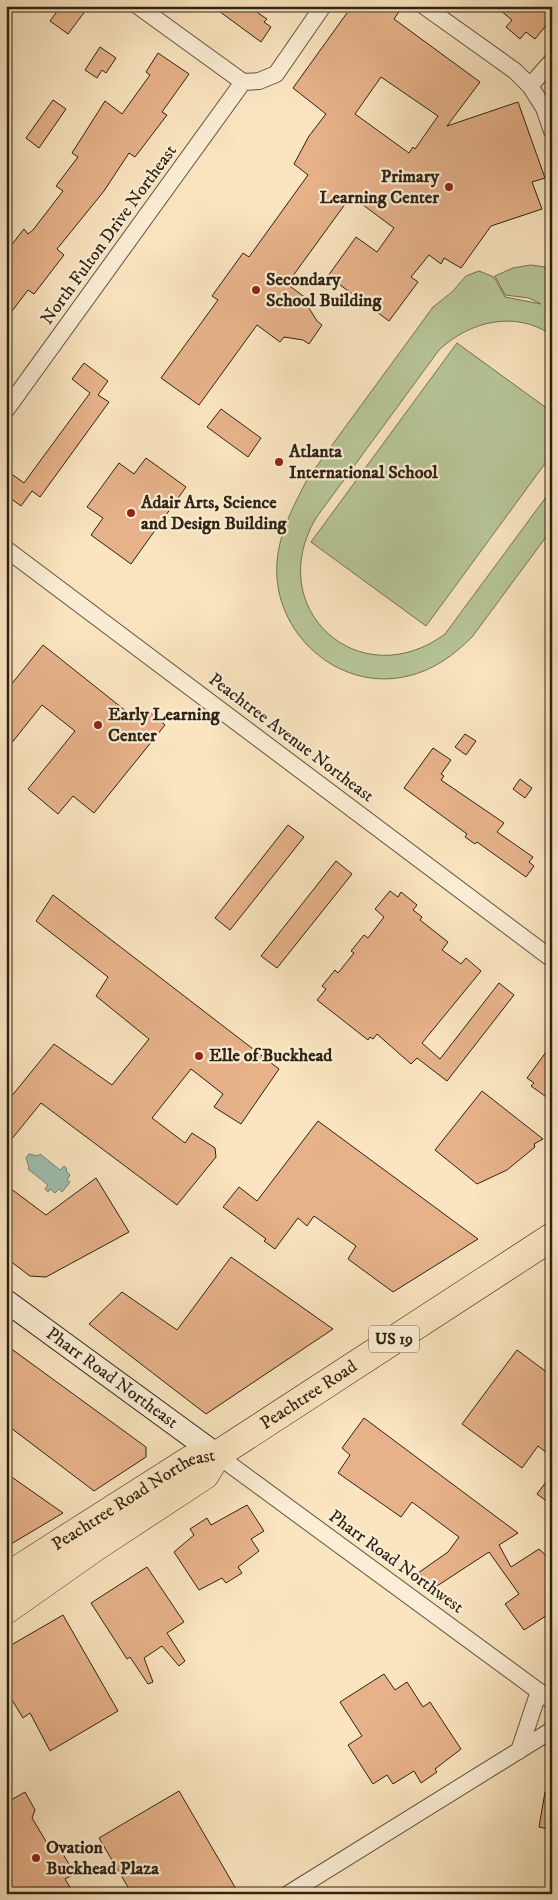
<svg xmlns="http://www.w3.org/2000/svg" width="558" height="1900" font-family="'IM FELL DW Pica',serif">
	<rect width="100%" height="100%" fill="#fae5c0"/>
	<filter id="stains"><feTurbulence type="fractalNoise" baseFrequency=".004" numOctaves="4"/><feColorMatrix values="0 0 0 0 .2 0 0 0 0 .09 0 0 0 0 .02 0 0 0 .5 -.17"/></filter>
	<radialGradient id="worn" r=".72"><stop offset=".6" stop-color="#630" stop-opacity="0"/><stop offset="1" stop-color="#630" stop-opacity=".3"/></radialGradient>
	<!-- green -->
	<path fill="#b7c698" stroke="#727456" d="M 531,265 L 545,267 L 552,271 L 552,307 L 545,305 L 552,309 L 552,335 C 515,310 470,321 439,350 L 316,518 C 262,609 360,697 445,634 L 552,489 L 552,529 L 472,637 C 454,655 434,670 408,676 C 339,693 272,633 277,563 C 279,532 294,505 308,478 L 433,307 L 452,292 L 466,276 L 479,271 L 494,277 L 505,297 L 541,304 L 529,298 L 505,295 L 495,276 L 513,268 Z
		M 457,343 L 552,412 L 552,454 L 426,626 L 311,542 Z"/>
	<!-- water -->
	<path fill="#9ebfb2" stroke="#718172" d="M 29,1154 L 38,1156 L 40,1154 L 60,1170 L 64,1166 L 67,1169 L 66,1171 L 70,1175 L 67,1180 L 70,1182 L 62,1192 L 59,1189 L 55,1193 L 50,1189 L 48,1192 L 45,1189 L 48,1185 L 28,1169 L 29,1167 L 26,1158 Z"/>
	<!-- building -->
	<path fill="#e7b28a" stroke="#2e2313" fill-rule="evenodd" d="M 61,6 L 89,6 L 68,34 L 50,21 Z
		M 212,6 L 248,6 L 267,19 L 264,22 L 271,27 L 261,42 Z
		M 352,6 L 403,6 L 394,19 L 480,82 L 447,126 L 518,102 L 545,178 L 532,182 L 542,209 L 491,226 L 461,268 L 444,258 L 441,264 L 429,255 L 411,277 L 418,282 L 389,321 L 328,276 L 356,237 L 377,252 L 394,228 L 351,196 L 287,284 L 310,301 L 307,305 L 317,321 L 322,325 L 309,344 L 303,340 L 284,337 L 280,342 L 257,325 L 199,405 L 161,378 L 218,300 L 212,296 L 243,253 L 249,257 L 308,175 L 294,164 L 309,136 L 326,114 L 293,88 ZM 381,77 L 438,116 L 415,149 L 413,147 L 409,153 L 355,114 Z
		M 495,6 L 552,6 L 552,18 L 535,39 L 526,32 L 520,39 L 506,27 L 512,20 Z
		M 100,47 L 116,58 L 106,73 L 102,70 L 97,78 L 85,70 Z
		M 158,53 L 189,74 L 162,112 L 167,115 L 135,157 L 129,153 L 104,191 L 57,249 L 64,255 L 34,294 L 28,290 L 6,319 L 6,252 L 24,229 L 28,234 L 33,230 L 63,191 L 56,186 L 78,157 L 72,153 L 105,101 L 122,114 L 150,75 L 146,72 Z
		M 53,100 L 66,109 L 39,148 L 26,138 Z
		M 84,363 L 108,381 L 98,395 L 109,402 L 40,497 L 32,491 L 21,506 L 6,495 L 6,470 L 24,483 L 90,393 L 72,379 Z
		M 221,409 L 261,438 L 248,457 L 207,427 Z
		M 146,458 L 186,487 L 131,564 L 91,535 L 103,518 L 87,507 L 119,463 L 134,474 Z
		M 43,645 L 141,723 L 150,712 L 165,725 L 94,813 L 73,796 L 58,814 L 28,789 L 75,731 L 42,705 L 6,750 L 6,691 Z
		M 465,734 L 476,741 L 466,755 L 455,747 Z
		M 433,748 L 451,760 L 441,774 L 444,776 L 441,780 L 504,823 L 497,832 L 533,857 L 529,862 L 534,866 L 526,877 L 477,842 L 475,844 L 465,837 L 467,834 L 404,788 Z
		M 520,779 L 532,788 L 525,798 L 513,789 Z
		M 288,825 L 304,837 L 230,930 L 215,918 Z
		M 336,861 L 352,874 L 277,968 L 261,956 Z
		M 390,891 L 398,897 L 401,892 L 417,905 L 413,910 L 422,917 L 420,920 L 448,942 L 442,950 L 461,964 L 466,958 L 481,971 L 422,1043 L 440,1059 L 499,983 L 514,995 L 447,1081 L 417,1058 L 411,1064 L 377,1034 L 373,1039 L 370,1037 L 368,1040 L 317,1000 L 326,989 L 322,986 L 335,970 L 338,973 L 354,953 L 351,951 L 364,935 L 368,938 L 384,917 L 375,909 Z
		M 53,895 L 279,1069 L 241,1124 L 214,1107 L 223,1094 L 191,1069 L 152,1118 L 185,1143 L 192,1133 L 215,1148 L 216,1157 L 177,1205 L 41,1103 L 6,1146 L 6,1103 L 54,1044 L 112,1085 L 149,1039 L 96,996 L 108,977 L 36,921 Z
		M 552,1044 L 552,1101 L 531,1086 L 534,1083 L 527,1078 Z
		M 482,1091 L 543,1139 L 534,1144 L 535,1147 L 507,1170 L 477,1184 L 435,1150 Z
		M 318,1121 L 478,1239 L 393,1292 L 348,1259 L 356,1246 L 314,1216 L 307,1226 L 298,1218 L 275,1249 L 264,1241 L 266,1239 L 223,1207 L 239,1187 L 257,1201 Z
		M 96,1178 L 129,1232 L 46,1277 L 30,1276 L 6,1258 L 6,1185 L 46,1215 Z
		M 231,1257 L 333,1329 L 206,1414 L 89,1324 L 122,1292 L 177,1330 Z
		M 6,1345 L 146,1447 L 146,1457 L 94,1491 L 7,1425 L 12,1419 L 6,1415 Z
		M 517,1350 L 552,1376 L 552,1457 L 538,1446 L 522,1468 L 462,1424 Z
		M 364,1418 L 518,1533 L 499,1545 L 511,1567 L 539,1549 L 552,1561 L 552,1612 L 524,1630 L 505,1604 L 519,1594 L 489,1552 L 437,1586 L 418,1573 L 448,1552 L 459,1537 L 412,1502 L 401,1517 L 338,1473 L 350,1455 L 342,1448 Z
		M 6,1473 L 63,1513 L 6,1547 Z
		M 552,1474 L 552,1505 L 537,1494 Z
		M 247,1505 L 264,1531 L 251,1539 L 259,1551 L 238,1567 L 242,1573 L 226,1583 L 222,1578 L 199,1590 L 174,1552 L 194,1535 L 190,1529 L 207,1518 L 211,1525 Z
		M 147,1567 L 184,1622 L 167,1633 L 185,1661 L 179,1666 L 162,1646 L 144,1658 L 153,1682 L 148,1684 L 130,1657 L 127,1659 L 91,1603 Z
		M 63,1615 L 118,1711 L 50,1751 L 30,1713 L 23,1718 L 6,1690 L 6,1648 Z
		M 384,1674 L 395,1690 L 407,1682 L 423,1707 L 430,1702 L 461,1749 L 435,1769 L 437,1772 L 421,1783 L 414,1771 L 393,1784 L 387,1775 L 373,1784 L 348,1745 L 362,1736 L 340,1702 Z
		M 179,1791 L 239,1894 L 132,1894 L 99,1838 Z
		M 25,1792 L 35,1810 L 32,1818 L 47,1843 L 54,1839 L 75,1874 L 65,1879 L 74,1894 L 6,1894 L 6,1803 Z
		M 545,1792 L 552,1793 L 552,1830 L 539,1827 Z"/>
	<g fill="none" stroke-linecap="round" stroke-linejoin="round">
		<!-- street casing -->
		<g stroke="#61543e" stroke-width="18">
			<path id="street" d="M 138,6 L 243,82 L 259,81 L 276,74 L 323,6
				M 424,6 L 515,71 L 530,86 L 544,108 L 552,131
				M 530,86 L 552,61
				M 6,410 L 243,82
				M 6,549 L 552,959
				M 217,1455 L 552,1701
				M 519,1751 L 539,1691
				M 288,1894 L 552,1730"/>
		</g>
		<!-- secondary casing -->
		<g stroke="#2e2313" stroke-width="24">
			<g id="secondary">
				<path id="s1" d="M 6,1301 L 217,1455"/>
			</g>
		</g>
		<!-- highway casing -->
		<g stroke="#2e2313" stroke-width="29">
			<g id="highway">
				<path id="s2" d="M 6,1577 L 190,1460 L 217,1455 L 552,1237"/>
				<path d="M 6,1610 L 97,1546 L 205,1475 L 217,1455"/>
			</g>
		</g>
		<!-- street -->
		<use href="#street" stroke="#fceed6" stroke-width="16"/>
		<!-- secondary -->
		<use href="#secondary" stroke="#fceed6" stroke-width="22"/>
		<!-- highway -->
		<use href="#highway" stroke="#fae5c0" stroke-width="28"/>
	</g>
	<!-- markers -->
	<g fill="#8f2418" stroke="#fceed6" stroke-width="2">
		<circle cx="449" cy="187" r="5"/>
		<circle cx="256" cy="290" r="5"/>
		<circle cx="279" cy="462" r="5"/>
		<circle cx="131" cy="513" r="5"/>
		<circle cx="98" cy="725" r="5"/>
		<circle cx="199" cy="1056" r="5"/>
		<circle cx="36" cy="1858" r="5"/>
	</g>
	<g text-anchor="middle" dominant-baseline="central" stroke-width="4.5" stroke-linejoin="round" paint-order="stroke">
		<!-- shield labels -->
		<rect fill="#fceed6" stroke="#6c604e" stroke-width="1" x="369" y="1325.5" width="50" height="27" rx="4"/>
		<g font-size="16" font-weight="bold" fill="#2e2313">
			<text x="394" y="1339">US 19</text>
		</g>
		<!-- poi labels -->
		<g font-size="18" font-weight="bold" fill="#2e2313" stroke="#fceed6" text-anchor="start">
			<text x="439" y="177" text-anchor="end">Primary<tspan x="439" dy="21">Learning Center</tspan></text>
			<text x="266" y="280">Secondary<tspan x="266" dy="21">School Building</tspan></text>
			<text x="289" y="452">Atlanta<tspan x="289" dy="21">International School</tspan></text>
			<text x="141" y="503">Adair Arts, Science<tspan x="141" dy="21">and Design Building</tspan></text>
			<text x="108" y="715">Early Learning<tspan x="108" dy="21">Center</tspan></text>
			<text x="209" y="1056">Elle of Buckhead</text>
			<text x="46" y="1848">Ovation<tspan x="46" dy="21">Buckhead Plaza</tspan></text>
		</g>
		<!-- street labels -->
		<g font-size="18" fill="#2e2313" stroke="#fceed6">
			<text transform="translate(109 235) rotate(-54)">North Fulton Drive Northeast</text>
			<text transform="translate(291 738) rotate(37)">Peachtree Avenue Northeast</text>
			<text stroke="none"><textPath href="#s1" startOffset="131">Pharr Road Northeast</textPath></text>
			<text stroke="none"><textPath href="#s2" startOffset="355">Peachtree Road</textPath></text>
			<text stroke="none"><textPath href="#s2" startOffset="150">Peachtree Road Northeast</textPath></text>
			<text transform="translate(396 1562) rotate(36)">Pharr Road Northwest</text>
		</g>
	</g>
	<!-- margin -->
	<rect width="558" height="1900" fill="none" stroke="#fae5c0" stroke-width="25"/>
	<rect x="8" y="8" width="543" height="1885" fill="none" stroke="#2e2313" stroke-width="2.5"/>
	<rect x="12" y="12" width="533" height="1875" fill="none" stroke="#2e2313"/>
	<rect width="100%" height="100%" filter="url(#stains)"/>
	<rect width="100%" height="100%" fill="url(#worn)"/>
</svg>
